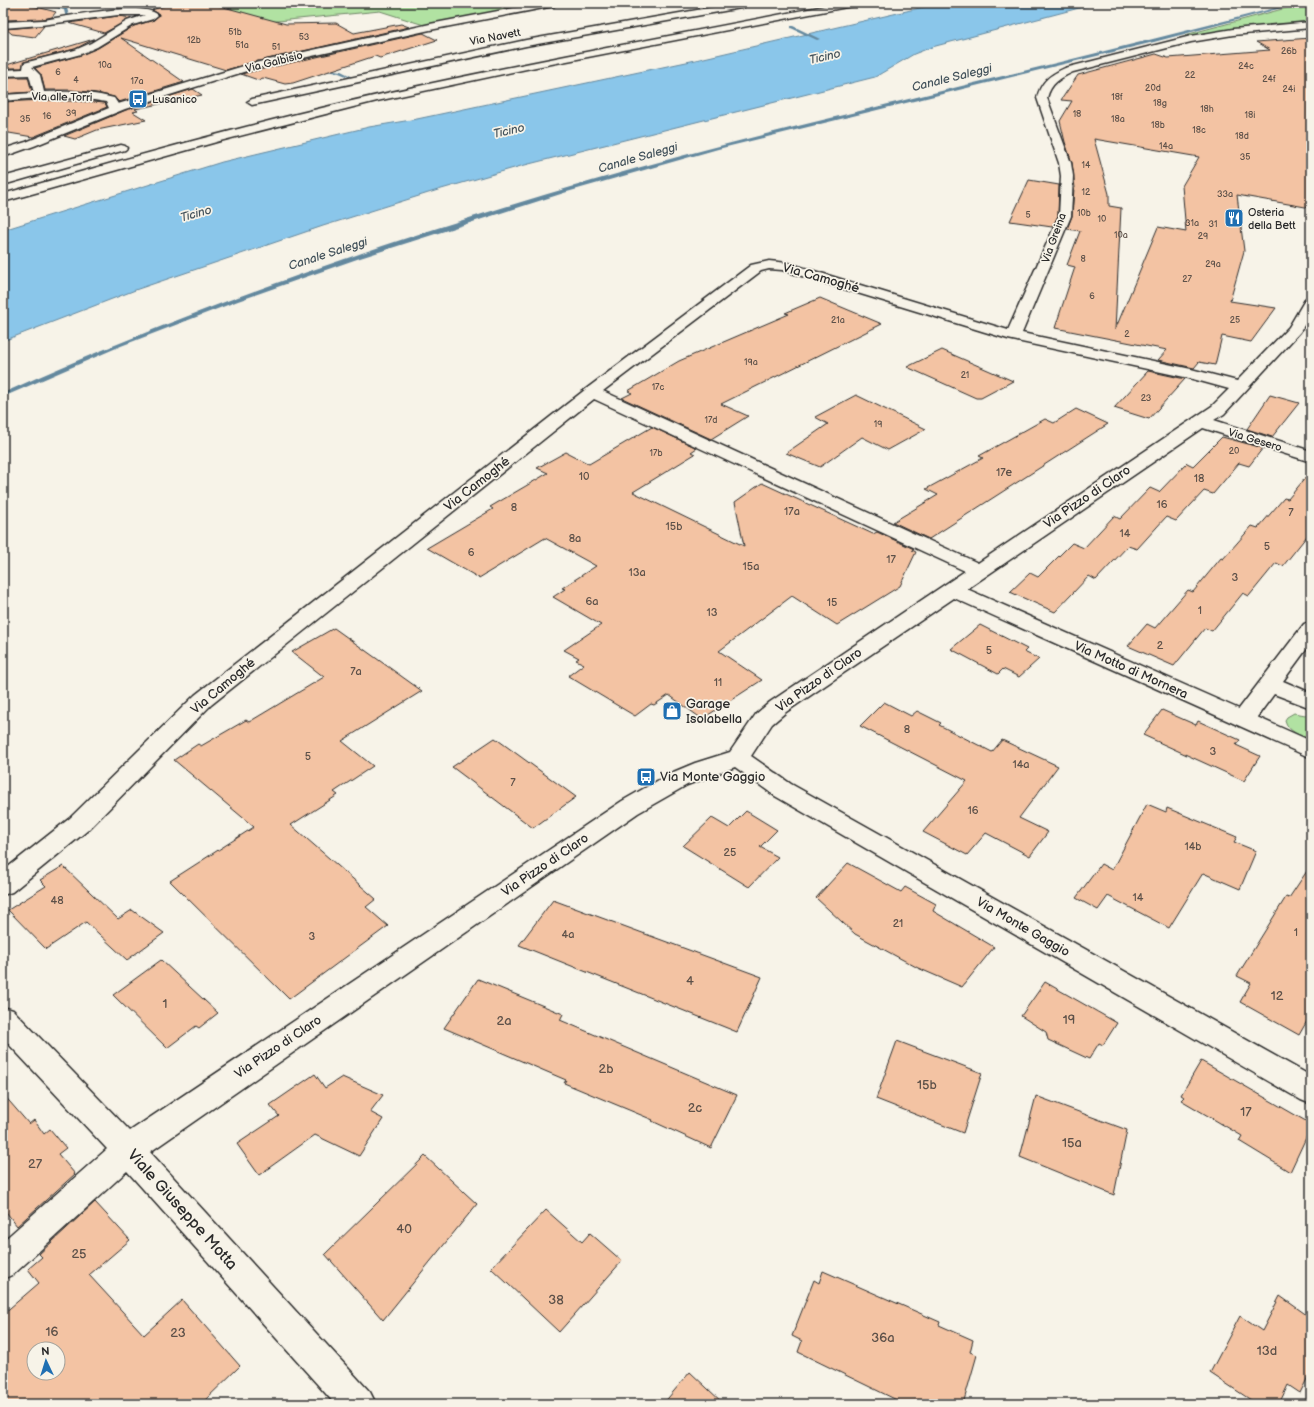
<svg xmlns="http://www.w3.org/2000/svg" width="1314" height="1407" font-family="'Balsamiq Sans',sans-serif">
	<rect width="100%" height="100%" fill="#f7f3e8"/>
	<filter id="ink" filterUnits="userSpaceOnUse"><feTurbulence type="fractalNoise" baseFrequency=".025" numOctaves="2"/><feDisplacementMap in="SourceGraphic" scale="8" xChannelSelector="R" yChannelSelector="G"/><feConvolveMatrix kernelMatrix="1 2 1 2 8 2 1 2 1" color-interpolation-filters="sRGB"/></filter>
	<g filter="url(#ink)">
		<!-- green -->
		<path fill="#b1e2a2" stroke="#6e8666" d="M 224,3 L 554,3 L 430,27 L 380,11 L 257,23 L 239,14 Z
			M 1305,3 L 1311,3 L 1311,25 L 1191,39 L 1185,35 Z
			M 1294,713 L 1311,716 L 1311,740 C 1301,736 1288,732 1285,720 L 1287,717 Z"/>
		<!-- water -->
		<path fill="#8ac6ea" stroke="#64889e" d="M 941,3 L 1098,3 L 932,47 L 914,54 L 875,77 L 521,166 L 438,190 L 323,226 L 138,289 L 3,341 L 3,230 L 222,162 L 369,127 L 417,119 L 691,61 Z"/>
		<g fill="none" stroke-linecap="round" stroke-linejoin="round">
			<!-- stream -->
			<path fill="#64889e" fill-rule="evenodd" d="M 40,3 L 46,3 L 67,8 L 69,16 L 80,19 L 103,20 L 80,21 L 66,18 L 64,10 Z
				M 1294,3 L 1300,3 L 1154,42 L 718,149 L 567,192 L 357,259 L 238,301 L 121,346 L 3,397 L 3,393 C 222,295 450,219 681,156 C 762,134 844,115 925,95 C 1048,65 1171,35 1294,3 Z
				M 791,26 L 793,26 L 820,39 L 817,40 L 791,28 Z
				M 232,60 L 265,66 L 282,67 L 284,68 L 282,69 L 265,68 L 233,62 Z
				M 320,68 L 341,71 L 353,77 L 351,78 L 339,73 L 319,70 Z"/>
		</g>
		<!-- building -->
		<path fill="#f3c3a3" stroke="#2b2b2b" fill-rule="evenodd" d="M 3,3 L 22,3 L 56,12 L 52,17 L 43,19 L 3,20 Z
			M 172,3 L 209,3 L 286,24 L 336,23 L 354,33 L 401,24 L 409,27 L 250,63 L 226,70 L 121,38 L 184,82 L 119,102 L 114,97 L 97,93 L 71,90 L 45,90 L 41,75 L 35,68 L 81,55 L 98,48 L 134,26 L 154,20 L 159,14 L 152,10 Z
			M 118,16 L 132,18 L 104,33 L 69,23 Z
			M 41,26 L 44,26 L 35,37 L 12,34 L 6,29 Z
			M 423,33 L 437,40 L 380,58 L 375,56 L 293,83 L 285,84 L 263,78 L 258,80 L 241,74 Z
			M 1311,38 L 1311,208 L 1237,195 L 1244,251 L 1230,301 L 1276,308 L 1251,342 L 1222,336 L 1215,365 L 1199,362 L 1194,368 L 1158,360 L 1167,350 L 1055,328 L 1075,267 L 1067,265 L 1080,231 L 1067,229 L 1072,216 L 1074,188 L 1075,188 L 1072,163 L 1065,142 L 1060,121 L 1072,101 L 1061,100 L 1078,75 L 1156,54 L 1168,58 L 1270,50 L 1256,42 ZM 1094,139 L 1199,157 L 1182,186 L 1186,232 L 1158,227 L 1115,330 L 1121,208 L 1109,206 L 1109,194 Z
			M 94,39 L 75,49 L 24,62 L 22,68 L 3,68 L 3,66 Z
			M 3,77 L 28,77 L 32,92 L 3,94 Z
			M 193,89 L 202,95 L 135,109 L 138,111 L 133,112 L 146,120 L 97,130 L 75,139 L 64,136 L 126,110 Z
			M 42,100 L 93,102 L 105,103 L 107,107 L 33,137 L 3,132 L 3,102 Z
			M 1029,180 L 1059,185 L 1058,216 L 1052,227 L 1010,221 Z
			M 820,298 L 882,324 L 721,404 L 748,416 L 711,439 L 622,398 L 632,393 L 628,391 L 679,361 L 789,314 L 785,313 Z
			M 942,350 L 1013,381 L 981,398 L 976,398 L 907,367 Z
			M 1148,371 L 1185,379 L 1149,419 L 1114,408 Z
			M 856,395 L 926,429 L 888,450 L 862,437 L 820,467 L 786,453 L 828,424 L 815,417 Z
			M 1270,395 L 1299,403 L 1272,437 L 1247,429 Z
			M 1076,409 L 1108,424 L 929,539 L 893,522 L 938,495 L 926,489 L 983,458 L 979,456 L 1045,419 L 1054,423 Z
			M 652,427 L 697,448 L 691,452 L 695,454 L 633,492 L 744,546 L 735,502 L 762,483 L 873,534 L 877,532 L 914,549 L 912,550 L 916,552 L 900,586 L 837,625 L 792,596 L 719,651 L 762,680 L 702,719 L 669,695 L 654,705 L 651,704 L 635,716 L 568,676 L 584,664 L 576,660 L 579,658 L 564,650 L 601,625 L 553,597 L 565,589 L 562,588 L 596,566 L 545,538 L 479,578 L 427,548 L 493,509 L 490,507 L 548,473 L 537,468 L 566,452 L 589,464 Z
			M 1222,437 L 1263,448 L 1249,466 L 1239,463 L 1213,494 L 1204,491 L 1176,521 L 1166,517 L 1137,549 L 1128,546 L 1096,580 L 1089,576 L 1055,612 L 1010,592 L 1030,573 L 1038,577 L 1072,543 L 1084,548 L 1114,516 L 1120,519 L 1150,488 L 1159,492 L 1187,463 L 1193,466 Z
			M 1311,471 L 1311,531 L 1283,566 L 1276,563 L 1249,596 L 1243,593 L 1212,631 L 1205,628 L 1174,666 L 1128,646 L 1147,624 L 1155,628 L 1188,590 L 1193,592 L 1221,558 L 1223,559 L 1252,526 L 1258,528 L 1284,498 L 1288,499 Z
			M 980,625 L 1027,649 L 1024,652 L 1039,659 L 1019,677 L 1003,669 L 998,674 L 951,649 Z
			M 334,628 L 422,691 L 342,741 L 373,766 L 334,792 L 338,795 L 291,825 L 376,899 L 366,907 L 388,926 L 289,999 L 170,881 L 254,827 L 174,760 L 198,744 L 201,746 L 246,720 L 249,722 L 324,677 L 292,652 Z
			M 884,702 L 911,716 L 917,711 L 941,723 L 939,725 L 992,752 L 1002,740 L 1058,766 L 1019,818 L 1048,832 L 1030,856 L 986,833 L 967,855 L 923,832 L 967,781 L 860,726 Z
			M 1162,710 L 1196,725 L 1198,721 L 1240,740 L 1236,745 L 1260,756 L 1244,781 L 1143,735 Z
			M 495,738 L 576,797 L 533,828 L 452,767 Z
			M 1147,804 L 1166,812 L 1167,808 L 1237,837 L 1234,842 L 1256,851 L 1240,889 L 1203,873 L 1169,928 L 1108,896 L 1098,910 L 1076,898 L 1101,864 L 1112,870 Z
			M 746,811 L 777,830 L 760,847 L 778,857 L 749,887 L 683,846 L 712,818 L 729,828 Z
			M 848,863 L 901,892 L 905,887 L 936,904 L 933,911 L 994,947 L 962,987 L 918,968 L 855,934 L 816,898 Z
			M 1311,865 L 1311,1014 L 1299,1035 L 1240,1002 L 1251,983 L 1237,976 L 1286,897 L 1289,898 Z
			M 63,866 L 118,919 L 132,910 L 164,933 L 127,960 L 86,922 L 46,949 L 8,910 L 46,886 L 40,880 Z
			M 553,900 L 762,977 L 737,1032 L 519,945 Z
			M 161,960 L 218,1013 L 199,1028 L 196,1026 L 167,1048 L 113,995 Z
			M 478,979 L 563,1014 L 560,1020 L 737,1095 L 711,1148 L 652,1121 L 653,1120 L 564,1083 L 566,1080 L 444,1028 Z
			M 1045,982 L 1117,1023 L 1103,1045 L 1099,1043 L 1089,1059 L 1048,1040 L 1046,1032 L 1021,1016 Z
			M 897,1041 L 982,1073 L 963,1133 L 876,1099 Z
			M 1201,1061 L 1311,1124 L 1311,1127 L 1290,1172 L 1239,1141 L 1242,1136 L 1181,1100 L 1184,1097 L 1181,1095 Z
			M 315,1074 L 325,1088 L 342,1077 L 383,1095 L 370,1112 L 383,1119 L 359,1156 L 315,1135 L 259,1175 L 237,1144 L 279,1116 L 270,1105 Z
			M 3,1094 L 29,1124 L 34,1120 L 44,1134 L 50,1129 L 66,1148 L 58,1154 L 75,1174 L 17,1226 L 3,1208 Z
			M 1036,1096 L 1127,1130 L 1114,1195 L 1020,1157 Z
			M 425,1156 L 477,1204 L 383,1320 L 325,1254 Z
			M 95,1202 L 130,1240 L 89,1275 L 144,1335 L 182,1300 L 240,1366 L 201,1404 L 3,1404 L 3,1314 L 39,1283 L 28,1269 L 42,1257 L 39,1254 ZM 34,1349 L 58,1349 L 58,1373 L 34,1373 Z
			M 546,1210 L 582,1242 L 590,1233 L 622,1261 L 559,1332 L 491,1268 Z
			M 823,1271 L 940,1322 L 939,1325 L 973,1340 L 970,1352 L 977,1355 L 963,1404 L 905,1404 L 798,1352 L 802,1341 L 792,1336 L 814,1280 L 819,1283 Z
			M 1280,1296 L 1311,1318 L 1311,1371 L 1300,1393 L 1288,1385 L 1279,1404 L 1257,1404 L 1210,1373 L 1240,1316 L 1262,1331 Z
			M 690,1372 L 724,1404 L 663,1404 Z"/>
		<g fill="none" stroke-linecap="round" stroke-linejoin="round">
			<!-- minor casing -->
			<g stroke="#2b2b2b" stroke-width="3">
				<path id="minor" d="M 540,3 L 558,3 L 554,6 L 430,30 L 253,69 L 125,109 L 34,146 L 3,157 L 3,149 L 26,142 L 109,108 L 106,102 C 72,96 37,98 3,101 L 3,95 L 34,93 L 29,75 L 3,76 L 3,70 L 23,69 L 24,63 L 75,50 L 91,43 L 127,21 L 145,15 L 118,15 L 41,25 L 3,28 L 3,22 C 16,21 30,21 43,20 C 64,17 144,0 158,15 L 153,19 L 133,25 L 97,47 L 81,54 L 32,67 L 40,75 L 44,92 C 68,91 91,92 114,98 L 118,104 L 250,64 L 430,24 Z
					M 737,3 L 747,3 L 744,7 L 741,8 L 526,46 L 252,105 L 247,102 L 252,99 L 526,40 Z
					M 1311,22 L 1311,28 L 1233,35 L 1191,42 L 1073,72 C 1060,78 1051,83 1047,98 L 1071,163 L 1073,176 L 1071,216 L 1022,333 L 1191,369 L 1237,381 L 1289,327 L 1306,298 L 1311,297 L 1311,314 L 1300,332 L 1224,414 L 1214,420 L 1311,451 L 1311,462 L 1203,428 L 967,589 L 1239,709 L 1304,624 L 1311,622 L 1311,643 L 1283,681 L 1311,693 L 1311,708 L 1274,694 L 1257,717 L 1311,741 L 1311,758 L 954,598 L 786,712 L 772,724 L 751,756 L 791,784 L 1311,1076 L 1311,1104 L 1301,1100 L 775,796 L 735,767 L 687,785 L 638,813 L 150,1152 L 370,1392 L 376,1404 L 335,1404 L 127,1171 L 14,1274 L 3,1279 L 3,1241 L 107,1149 L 3,1038 L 3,1007 L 13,1010 L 130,1131 L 622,801 L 671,773 L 695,763 L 730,752 L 756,714 L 770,702 L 965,571 L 594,399 L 211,705 L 88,830 L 12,892 L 3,895 L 3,871 L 70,818 L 195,695 L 586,389 L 751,265 L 769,261 L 788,263 L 1008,330 L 1059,216 L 1061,176 L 1059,163 L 1037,98 C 1041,81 1050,75 1065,68 L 1191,36 L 1233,29 ZM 769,269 L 782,270 L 1008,339 L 1189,378 L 1229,389 L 1212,406 L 978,563 L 603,391 L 761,271 Z"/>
			</g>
			<!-- highway casing -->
			<g stroke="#2b2b2b" stroke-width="3">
				<path id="highway" d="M 839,3 L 856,3 L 852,6 L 536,67 L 377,101 L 220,141 L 3,202 L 3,194 C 145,153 288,113 433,83 C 568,54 704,30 839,3 Z
					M 121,145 L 125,146 L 127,148 L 125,150 L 3,185 L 3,177 Z"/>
			</g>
			<!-- minor -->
			<use href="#minor" fill="#f7f3e8" fill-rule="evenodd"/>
			<!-- highway -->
			<use href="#highway" fill="#f7f3e8" fill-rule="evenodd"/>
		</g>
	</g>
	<!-- icons -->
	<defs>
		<g id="bus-square" transform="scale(1)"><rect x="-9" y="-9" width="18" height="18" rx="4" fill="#1f6fb2" stroke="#f7f3e8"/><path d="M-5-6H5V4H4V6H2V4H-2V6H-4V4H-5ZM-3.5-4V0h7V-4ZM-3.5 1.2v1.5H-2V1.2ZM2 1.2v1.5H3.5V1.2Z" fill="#fff"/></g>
		<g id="restaurant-square" transform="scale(1)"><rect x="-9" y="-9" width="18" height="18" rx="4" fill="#1f6fb2" stroke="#f7f3e8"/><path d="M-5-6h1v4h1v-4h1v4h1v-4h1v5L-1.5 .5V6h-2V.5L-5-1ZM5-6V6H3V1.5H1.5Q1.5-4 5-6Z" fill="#fff"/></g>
		<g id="shop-square" transform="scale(1)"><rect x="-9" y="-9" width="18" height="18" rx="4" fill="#1f6fb2" stroke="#f7f3e8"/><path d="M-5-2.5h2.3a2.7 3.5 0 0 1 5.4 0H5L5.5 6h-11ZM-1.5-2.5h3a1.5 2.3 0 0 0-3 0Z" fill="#fff"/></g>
	</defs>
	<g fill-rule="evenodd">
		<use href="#bus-square" x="138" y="99"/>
		<use href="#restaurant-square" x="1234" y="218"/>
		<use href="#shop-square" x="672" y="711"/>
		<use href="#bus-square" x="646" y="777"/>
	</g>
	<g text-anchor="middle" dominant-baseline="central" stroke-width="3.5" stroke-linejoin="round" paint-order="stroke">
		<!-- far-number labels -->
		<g font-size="9" fill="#5d5149">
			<text x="235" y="32">51b</text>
			<text x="304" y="37">53</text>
			<text x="194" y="40">12b</text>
			<text x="242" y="45">51a</text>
			<text x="276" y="47">51</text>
			<text x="1289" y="51">26b</text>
			<text x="105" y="65">10a</text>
			<text x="1246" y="66">24c</text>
			<text x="58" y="72">6</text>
			<text x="1190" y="75">22</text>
			<text x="1269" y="79">24f</text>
			<text x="76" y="80">4</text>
			<text x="137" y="81">17a</text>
			<text x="1153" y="88">20d</text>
			<text x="1289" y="89">24i</text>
			<text x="1117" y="97">18f</text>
			<text x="1160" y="103">18g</text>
			<text x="1207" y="109">18h</text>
			<text x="71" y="113">39</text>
			<text x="1077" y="114">18</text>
			<text x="1250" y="115">18i</text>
			<text x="47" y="116">16</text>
			<text x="25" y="119">35</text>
			<text x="1118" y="119">18a</text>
			<text x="1158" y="125">18b</text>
			<text x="1199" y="130">18c</text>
			<text x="1242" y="136">18d</text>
			<text x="1166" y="146">14a</text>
			<text x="1245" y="157">35</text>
			<text x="1086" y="165">14</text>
			<text x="1086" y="192">12</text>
			<text x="1225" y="194">33a</text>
			<text x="1084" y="213">10b</text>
			<text x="1028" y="215">5</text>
			<text x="1102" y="219">10</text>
			<text x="1192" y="223">31a</text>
			<text x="1213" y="224">31</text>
			<text x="1121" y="235">10a</text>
			<text x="1203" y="236">29</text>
			<text x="1083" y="259">8</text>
			<text x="1213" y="264">29a</text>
			<text x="1187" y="279">27</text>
			<text x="1092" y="296">6</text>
			<text x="838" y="320">21a</text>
			<text x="1235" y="320">25</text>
			<text x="1127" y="334">2</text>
			<text x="751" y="362">19a</text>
			<text x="965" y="375">21</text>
			<text x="658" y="387">17c</text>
			<text x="1146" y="398">23</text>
			<text x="711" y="420">17d</text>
			<text x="878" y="424">19</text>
			<text x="1234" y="451">20</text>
			<text x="656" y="453">17b</text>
		</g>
		<!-- far-street labels -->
		<g font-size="11" fill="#2b2b2b" stroke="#f7f3e8">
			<text transform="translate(495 37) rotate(-11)">Via Navett</text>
			<text transform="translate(274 62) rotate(-14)">Via Galbisio</text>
			<text transform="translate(62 97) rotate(1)">Via alle Torri</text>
			<text transform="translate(1054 238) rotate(-70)">Via Greina</text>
			<text transform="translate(1255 440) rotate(17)">Via Gesero</text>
		</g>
		<!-- far-poi labels -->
		<g font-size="11" fill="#2b2b2b" stroke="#f7f3e8" text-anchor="start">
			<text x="152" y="99">Lusanico</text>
			<text x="1248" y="212">Osteria<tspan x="1248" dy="13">della Bett</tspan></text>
		</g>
		<!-- number labels -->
		<g font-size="11" fill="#5d5149">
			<text x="1004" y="472">17e</text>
			<text x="584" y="476">10</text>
			<text x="1199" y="478">18</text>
			<text x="1162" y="504">16</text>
			<text x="514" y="507">8</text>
			<text x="792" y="511">17a</text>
			<text x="1291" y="512">7</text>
			<text x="674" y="526">15b</text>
			<text x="1125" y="533">14</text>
			<text x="575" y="538">8a</text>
			<text x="1267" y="546">5</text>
			<text x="471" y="552">6</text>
			<text x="891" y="559">17</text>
			<text x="751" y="566">15a</text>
			<text x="637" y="572">13a</text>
			<text x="1235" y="577">3</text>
			<text x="592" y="601">6a</text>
			<text x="832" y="602">15</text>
			<text x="1200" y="610">1</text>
			<text x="712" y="612">13</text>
			<text x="1160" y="645">2</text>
			<text x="989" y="650">5</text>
			<text x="356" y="671">7a</text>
			<text x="718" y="682">11</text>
			<text x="907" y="729">8</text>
			<text x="1213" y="751">3</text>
			<text x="308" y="756">5</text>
			<text x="1021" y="764">14a</text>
			<text x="513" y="782">7</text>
			<text x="973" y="810">16</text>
			<text x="1193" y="846">14b</text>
			<text x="730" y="852">25</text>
			<text x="1138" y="897">14</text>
			<text x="57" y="900">48</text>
			<text x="898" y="923">21</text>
			<text x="1296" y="932">1</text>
			<text x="568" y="934">4a</text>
			<text x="312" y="936">3</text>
		</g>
		<!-- far-water labels -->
		<g font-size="12" font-style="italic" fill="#43525b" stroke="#f7f3e8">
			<text transform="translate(825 57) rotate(-13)">Ticino</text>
			<text transform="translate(952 78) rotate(-14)">Canale Saleggi</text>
			<text transform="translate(509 131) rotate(-13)">Ticino</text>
			<text transform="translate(638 158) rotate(-16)">Canale Saleggi</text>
			<text transform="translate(196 214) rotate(-16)">Ticino</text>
			<text transform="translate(328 254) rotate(-18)">Canale Saleggi</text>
		</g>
		<!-- street labels -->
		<g font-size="13" fill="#2b2b2b" stroke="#f7f3e8">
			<text transform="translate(821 278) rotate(16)">Via Camoghé</text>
			<text transform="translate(477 484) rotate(-38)">Via Camoghé</text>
			<text transform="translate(1087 497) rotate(-34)">Via Pizzo di Claro</text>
			<text transform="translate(1131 670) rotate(24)">Via Motto di Mornera</text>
			<text transform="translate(819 680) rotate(-35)">Via Pizzo di Claro</text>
			<text transform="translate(223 686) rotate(-40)">Via Camoghé</text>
			<text transform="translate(545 865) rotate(-34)">Via Pizzo di Claro</text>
			<text transform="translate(1023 927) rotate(30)">Via Monte Gaggio</text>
			<text transform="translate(278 1047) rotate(-34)">Via Pizzo di Claro</text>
		</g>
		<!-- poi labels -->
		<g font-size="13" fill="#2b2b2b" stroke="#f7f3e8" text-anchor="start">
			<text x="686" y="704">Garage<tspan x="686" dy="15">Isolabella</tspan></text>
			<text x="660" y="777">Via Monte Gaggio</text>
		</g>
		<!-- near-number labels -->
		<g font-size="13" fill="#5d5149">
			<text x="690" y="981">4</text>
			<text x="1277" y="996">12</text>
			<text x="165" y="1004">1</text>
			<text x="1069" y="1020">19</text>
			<text x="504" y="1021">2a</text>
			<text x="606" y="1069">2b</text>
			<text x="927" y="1085">15b</text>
			<text x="695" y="1108">2c</text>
			<text x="1246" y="1112">17</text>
			<text x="1072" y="1143">15a</text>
			<text x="35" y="1164">27</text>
			<text x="404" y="1229">40</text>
			<text x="79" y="1254">25</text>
			<text x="556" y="1300">38</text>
			<text x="52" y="1332">16</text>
			<text x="178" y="1333">23</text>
			<text x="883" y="1338">36a</text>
			<text x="1267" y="1351">13d</text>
		</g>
		<!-- near-street labels -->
		<g font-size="16" fill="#2b2b2b" stroke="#f7f3e8">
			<text transform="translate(182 1210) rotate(48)">Viale Giuseppe Motta</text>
		</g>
	</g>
	<!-- margin -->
	<rect width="1314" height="1407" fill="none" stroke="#f7f3e8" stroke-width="16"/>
	<rect x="8" y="8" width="1298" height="1391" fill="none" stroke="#2b2b2b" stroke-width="1.5" filter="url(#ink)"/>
	<!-- north arrow -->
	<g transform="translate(46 1361) rotate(356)"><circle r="19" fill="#f7f3e8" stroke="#a5a39c"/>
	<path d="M0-3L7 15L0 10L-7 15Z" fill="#1f6fb2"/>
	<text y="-6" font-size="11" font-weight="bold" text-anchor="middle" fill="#2b2b2b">N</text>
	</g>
</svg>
